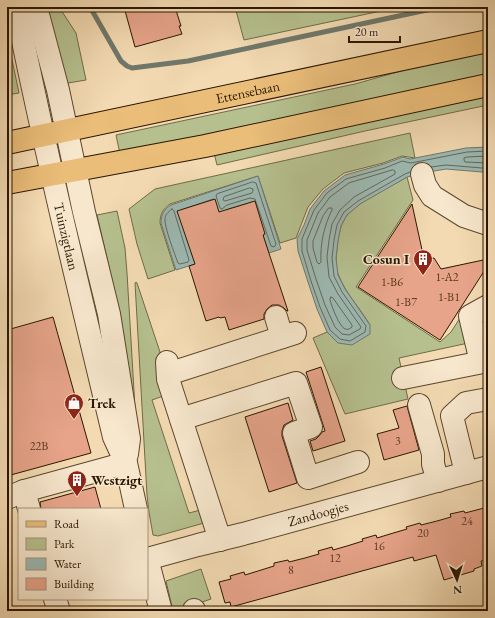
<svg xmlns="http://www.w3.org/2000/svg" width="495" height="618" font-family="'EB Garamond',serif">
	<rect width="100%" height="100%" fill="#f3dab2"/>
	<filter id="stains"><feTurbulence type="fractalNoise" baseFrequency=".005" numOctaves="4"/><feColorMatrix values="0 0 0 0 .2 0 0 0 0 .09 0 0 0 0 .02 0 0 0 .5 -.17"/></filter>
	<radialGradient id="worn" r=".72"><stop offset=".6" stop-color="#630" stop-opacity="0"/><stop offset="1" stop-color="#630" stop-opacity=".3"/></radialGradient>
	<!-- green -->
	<path fill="#b6c08f" stroke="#706b48" d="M 40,7 L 59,7 L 76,33 L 86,80 L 62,84 Z
		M 235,7 L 400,7 L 244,40 Z
		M 7,36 L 19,93 L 7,95 Z
		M 488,48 L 488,76 L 120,154 L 116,135 L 355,84 L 457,55 Z
		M 488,95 L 488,105 L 365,131 L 217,165 L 214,153 Z
		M 410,133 L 415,158 L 402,156 L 383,163 L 344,173 L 323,189 L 308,207 L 296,238 L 280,243 L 258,176 L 170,204 C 163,209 160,214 160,223 L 175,270 L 148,279 L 137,244 L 129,209 L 155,189 Z
		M 407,177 L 413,200 L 356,287 L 440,342 L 451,332 L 460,318 L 473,342 L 399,358 L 408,399 L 345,414 L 313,338 L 327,332 L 338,343 L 370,325 C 360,308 346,294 339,276 C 335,268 336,257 337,249 C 338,237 340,223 348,214 C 361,200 390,187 407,177 Z
		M 117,211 L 125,248 L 127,273 L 135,408 L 130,408 L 121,318 L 97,215 Z
		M 136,282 L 137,283 L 164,364 L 166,395 L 152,400 L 189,513 L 204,509 L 204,523 L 158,536 L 153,535 L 149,512 L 147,495 L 135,283 Z
		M 201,569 L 211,599 L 187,607 L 188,611 L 173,611 L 166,581 Z"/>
	<!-- water -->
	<path fill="#9db9b3" stroke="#6f786b" d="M 488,147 L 488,172 L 482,172 L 446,169 L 428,172 L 407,177 L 360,204 L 347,215 L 341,226 L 338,241 L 336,258 L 338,275 L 345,289 L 370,325 L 370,334 L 352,345 L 338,343 L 327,332 L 317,309 L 308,282 L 298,251 L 297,239 L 304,225 L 310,209 L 324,191 L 345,175 L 384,164 L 403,157 L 410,159 L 466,148 Z
		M 258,176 L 281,249 L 269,253 L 252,202 L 228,209 L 219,217 L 213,199 L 178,211 L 195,264 L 176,270 L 161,223 C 161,215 164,209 171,205 Z"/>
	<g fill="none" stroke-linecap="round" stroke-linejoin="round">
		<!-- shore -->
		<path stroke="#64685a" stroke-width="1" d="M 488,156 L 467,157 L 464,158 L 464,160 L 465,162 L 488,163
			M 431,167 L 446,165 L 482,168 L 488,168
			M 393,170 L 395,171 L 395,174 L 354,197 L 340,210 L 332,224 L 329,240 L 327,257 L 329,277 L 338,294 L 361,327 L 360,329 L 349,335 L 342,334 L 335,327 L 325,305 L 316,279 L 307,250 L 307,240 L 318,213 L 330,197 L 349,183 Z
			M 410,172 L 405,174 L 358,201 L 344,212 L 337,225 L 334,240 L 332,258 L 334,276 L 342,292 L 366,326 L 365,332 L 350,341 L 340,339 L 330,330 L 320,307 L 311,281 L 302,251 L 302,239 L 314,210 L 327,193 L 346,179 L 385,168 L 402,161 L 411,163 L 467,152 L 488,151
			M 253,182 L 256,183 L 276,244 L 275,246 L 274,247 L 271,246 L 255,199 L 250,198 L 227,205 L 222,209 L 220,208 L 216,196 L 217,194 Z
			M 250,188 L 253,189 L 253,191 L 252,193 L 225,201 L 223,200 L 224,197 Z
			M 329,208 L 332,208 L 332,210 C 324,226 320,244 321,262 L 319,264 L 317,262 L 313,248 L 313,241 L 323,216 Z
			M 172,209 L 174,211 L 189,260 L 188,262 L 180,264 L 178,263 C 175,255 164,226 165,219 C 165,215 168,212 172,209 Z
			M 331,297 L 333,298 L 352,325 L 352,327 C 349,329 348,330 345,329 C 339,326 332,307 330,300 Z"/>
		<!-- stream -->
		<path stroke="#6f786b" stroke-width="5" d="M 90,7 L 121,61 L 127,66 L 132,68 L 188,61 L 441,7"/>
	</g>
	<!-- building -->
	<path fill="#e7a48a" stroke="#2a1600" d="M 124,7 L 175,7 L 181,26 L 179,26 L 182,34 L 135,47 Z
		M 215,199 L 219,212 L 255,201 L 265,234 L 263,235 L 288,311 L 287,311 L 284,308 L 279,305 L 272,305 L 267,309 L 264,314 L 264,319 L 229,330 L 225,317 L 220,318 L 219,317 L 206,321 L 189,266 L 195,264 L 177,211 Z
		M 412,204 L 424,259 L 434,258 L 441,269 L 488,259 L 488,265 L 440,340 L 358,287 Z
		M 53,317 L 91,453 L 7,476 L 7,330 Z
		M 321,367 L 345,441 L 313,451 L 310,441 L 316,439 L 320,435 L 322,432 L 325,431 L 306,372 Z
		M 288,403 L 293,420 L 284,425 L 282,431 L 282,436 L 297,483 L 269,492 L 245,417 Z
		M 407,406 L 419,450 L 384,460 L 377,434 L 399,428 L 393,410 Z
		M 95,487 L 101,509 L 41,509 L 40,502 Z
		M 488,507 L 488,560 L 481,561 L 482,566 L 474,569 L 474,571 L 444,580 L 436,555 L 414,561 L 413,557 L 231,607 L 230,602 L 225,603 L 219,582 L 231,579 L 230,576 L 244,572 L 245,575 L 258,571 L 274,566 L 274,563 L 288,560 L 289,562 L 305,558 L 319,554 L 318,551 L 332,547 L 333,550 L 347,546 L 363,541 L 362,539 L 376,535 L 377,538 L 390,534 L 407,529 L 406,527 L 420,523 L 421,525 L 437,521 L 451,517 L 450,514 L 464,511 L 465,513 Z"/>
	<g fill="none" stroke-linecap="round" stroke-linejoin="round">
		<!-- minor casing -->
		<g stroke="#5c472c" stroke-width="24">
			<g id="minor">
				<path id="s1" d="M 16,7 C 45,151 80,294 114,437 L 126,463 L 136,509"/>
				<path d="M 36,7 L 58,90 L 84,212 L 109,314 L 129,439 L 127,454"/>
				<path d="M 422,174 L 425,185 L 432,196 L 464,216 L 488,224"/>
				<path d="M 276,317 L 282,337"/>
				<path d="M 167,362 L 168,379 L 220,540"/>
				<path d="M 481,362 L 470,316 L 488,306"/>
				<path d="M 168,374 L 295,333"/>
				<path d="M 403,378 L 488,361"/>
				<path d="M 419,405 L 433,454 L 433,464 L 438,481"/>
				<path d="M 181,419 L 296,383 L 311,427 L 294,433 L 308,478 L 358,462"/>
				<path d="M 466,473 L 452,416 L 466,403 L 488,399"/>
				<path d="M 24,491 L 29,509"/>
				<path d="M 7,498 L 24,491 L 126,463"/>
				<path id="s2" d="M 147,559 L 198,545 L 243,534 L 488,467"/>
				<path d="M 147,559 L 161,611"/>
				<path d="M 55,599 L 59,611"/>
				<path d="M 194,610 L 194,611"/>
			</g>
		</g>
		<!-- major casing -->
		<g stroke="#2a1600" stroke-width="24">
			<g id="major">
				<path id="s3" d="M 7,143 L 488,41"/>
				<path d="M 7,183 L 205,146 L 488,85"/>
			</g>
		</g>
		<!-- minor -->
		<use href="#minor" stroke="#f7e7cd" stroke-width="22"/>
		<!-- major -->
		<use href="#major" stroke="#eabd79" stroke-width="22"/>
	</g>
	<!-- icons -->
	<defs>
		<g id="building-pin" transform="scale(1)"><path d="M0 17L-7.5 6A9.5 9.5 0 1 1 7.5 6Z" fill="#8f2418" stroke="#f7e7cd"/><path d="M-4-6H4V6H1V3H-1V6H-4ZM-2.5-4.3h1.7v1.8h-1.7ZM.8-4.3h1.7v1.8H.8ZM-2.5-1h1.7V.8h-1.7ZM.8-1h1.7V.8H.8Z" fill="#fff"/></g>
		<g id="shop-pin" transform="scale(1)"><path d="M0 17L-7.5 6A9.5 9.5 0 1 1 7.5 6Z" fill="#8f2418" stroke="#f7e7cd"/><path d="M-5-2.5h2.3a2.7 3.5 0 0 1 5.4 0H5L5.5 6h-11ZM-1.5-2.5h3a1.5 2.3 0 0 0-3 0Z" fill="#fff"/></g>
	</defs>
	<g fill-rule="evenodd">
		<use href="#building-pin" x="423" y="259"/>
		<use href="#shop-pin" x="74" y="403"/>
		<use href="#building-pin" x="77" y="480"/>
	</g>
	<g text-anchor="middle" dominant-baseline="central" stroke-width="3" stroke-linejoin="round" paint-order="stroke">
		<!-- number labels -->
		<g font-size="12" fill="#593a22">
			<text x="447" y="277">1-A2</text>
			<text x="392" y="282">1-B6</text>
			<text x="449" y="297">1-B1</text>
			<text x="406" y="302">1-B7</text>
			<text x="398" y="441">3</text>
			<text x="39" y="446">22B</text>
			<text x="467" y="521">24</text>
			<text x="423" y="533">20</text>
			<text x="379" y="546">16</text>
			<text x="335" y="558">12</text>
			<text x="291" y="570">8</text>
		</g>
		<!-- street labels -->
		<g font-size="14" fill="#2a1600" stroke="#f7e7cd">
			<text stroke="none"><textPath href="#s3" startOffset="246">Ettensebaan</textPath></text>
			<text stroke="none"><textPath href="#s1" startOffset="235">Tuinzigtlaan</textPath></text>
			<text stroke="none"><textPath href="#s2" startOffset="177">Zandoogjes</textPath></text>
		</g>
		<!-- poi labels -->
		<g font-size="14" font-weight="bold" fill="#2a1600" stroke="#f7e7cd" text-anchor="start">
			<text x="409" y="259" text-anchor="end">Cosun I</text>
			<text x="88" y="403">Trek</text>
			<text x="91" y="480">Westzigt</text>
		</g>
	</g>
	<!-- margin -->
	<rect width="495" height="618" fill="none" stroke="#f3dab2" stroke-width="24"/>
	<rect x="8" y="8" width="479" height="602" fill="none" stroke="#2a1600" stroke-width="2"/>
	<rect x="12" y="12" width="471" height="594" fill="none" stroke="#2a1600"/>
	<!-- legend -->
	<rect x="18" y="508" width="130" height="92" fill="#f7e7cd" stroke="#a5937b"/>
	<rect x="26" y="521" width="20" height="6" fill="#eabd79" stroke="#a5937b"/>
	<text x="54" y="528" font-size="12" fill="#2a1600">Road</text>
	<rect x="26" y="538" width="20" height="12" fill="#b6c08f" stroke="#a5937b"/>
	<text x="54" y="548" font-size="12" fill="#2a1600">Park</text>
	<rect x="26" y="558" width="20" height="12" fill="#9db9b3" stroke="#a5937b"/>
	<text x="54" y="568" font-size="12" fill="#2a1600">Water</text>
	<rect x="26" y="578" width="20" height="12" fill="#e7a48a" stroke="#a5937b"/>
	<text x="54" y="588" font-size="12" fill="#2a1600">Building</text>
	<!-- north arrow -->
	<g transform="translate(457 580) rotate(176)" stroke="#f7e7cd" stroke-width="3" paint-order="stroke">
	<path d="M0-3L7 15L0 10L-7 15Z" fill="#2a1600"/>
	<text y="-6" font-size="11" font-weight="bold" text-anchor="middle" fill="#2a1600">N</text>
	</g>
	<!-- scale -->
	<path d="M349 36v6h51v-6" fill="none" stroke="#2a1600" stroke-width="2"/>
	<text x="355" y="36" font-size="12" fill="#2a1600" stroke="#f7e7cd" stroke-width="3" paint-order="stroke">20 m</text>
	<rect width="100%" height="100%" filter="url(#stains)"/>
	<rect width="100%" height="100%" fill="url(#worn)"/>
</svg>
